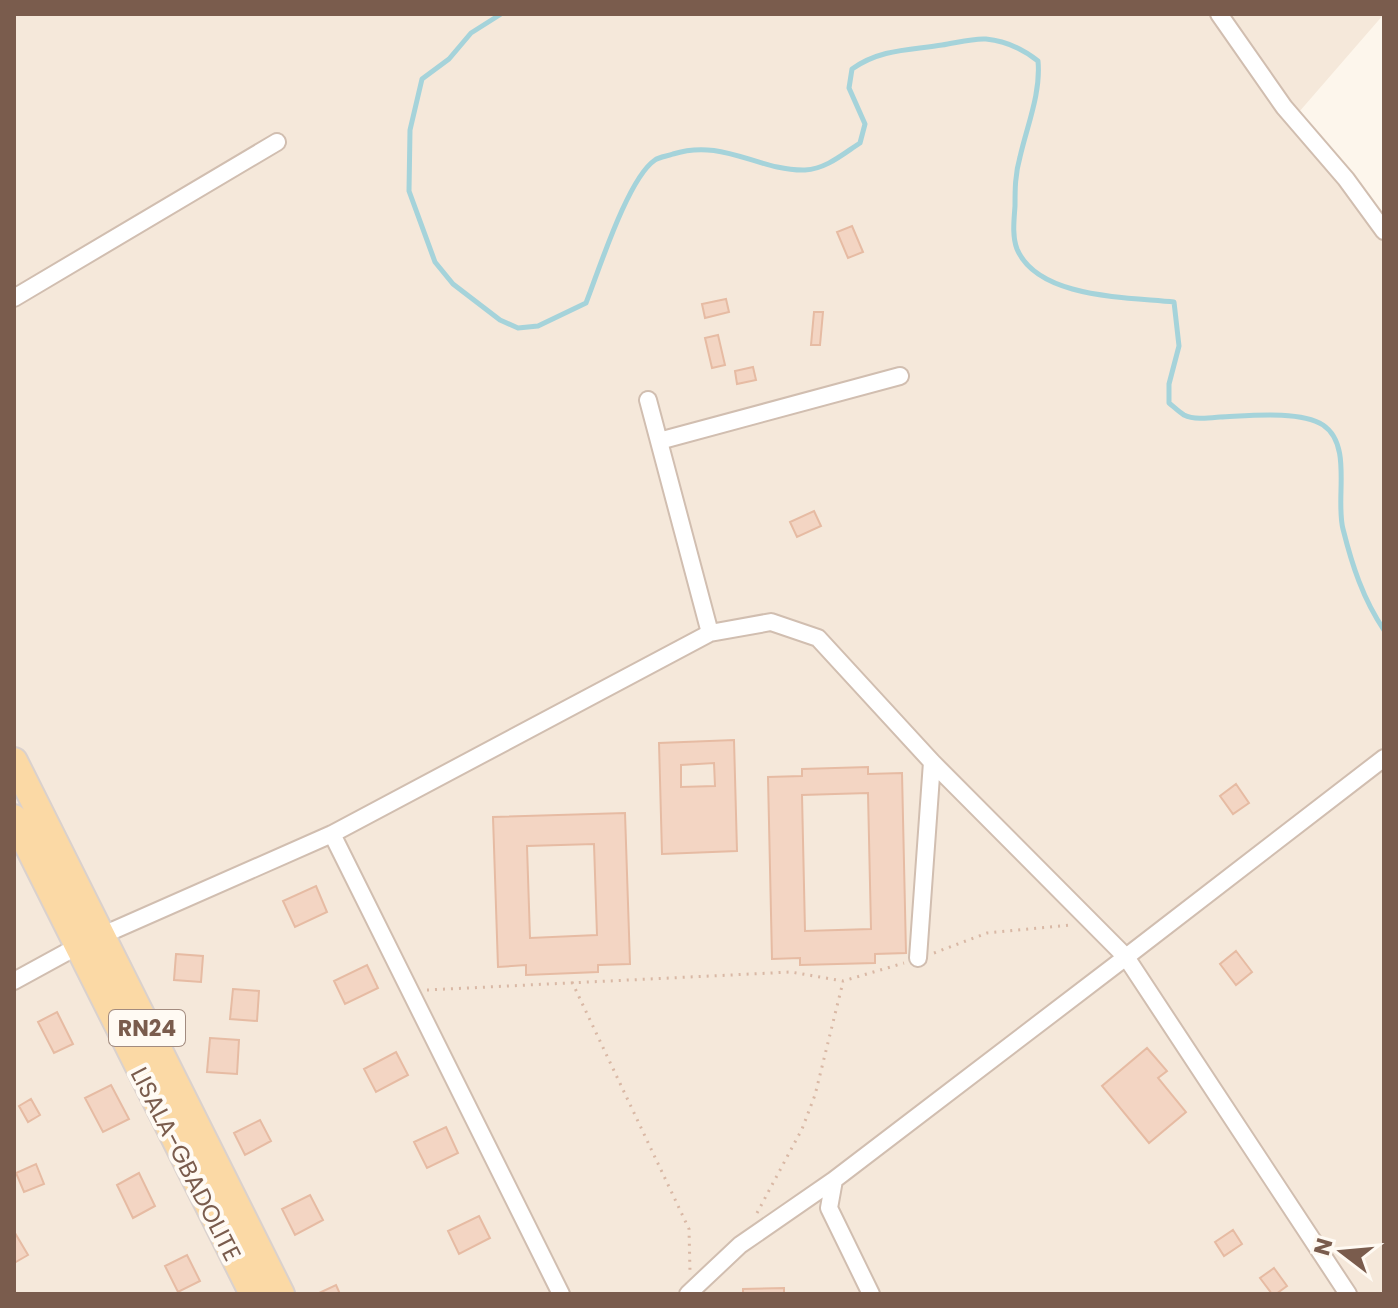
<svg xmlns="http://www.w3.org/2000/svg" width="1398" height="1308" font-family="Poppins,sans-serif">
	<rect width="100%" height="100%" fill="#fdf6ec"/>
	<!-- residential -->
	<path fill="#f5e8da" d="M 14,14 L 1384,14 L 1299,112 L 1384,217 L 1384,1294 L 14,1294 Z"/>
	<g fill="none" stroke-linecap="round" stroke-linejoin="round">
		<!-- stream -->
		<path stroke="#a5d3da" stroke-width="5" d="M 501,14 L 471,33 L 449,59 L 422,79 L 410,130 L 409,191 L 435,262 L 453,284 L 500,320 L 518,328 L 538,326 L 586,303 C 599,270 628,178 655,160 C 659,157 668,156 673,154 C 723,138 758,171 805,170 C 826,169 843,154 860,143 L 865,124 L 849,88 L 852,69 C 880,49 910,50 942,45 C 956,43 973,38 986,39 C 1006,41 1023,49 1038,61 C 1041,93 1027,126 1020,157 C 1015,174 1015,190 1015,206 C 1014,220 1012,236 1017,249 C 1038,299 1129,297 1174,302 L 1179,346 L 1169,384 L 1169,403 C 1174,407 1179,412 1184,415 C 1194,420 1209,418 1220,417 C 1247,416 1299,410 1323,425 C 1353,445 1335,499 1343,529 C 1352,565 1363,599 1384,630"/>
	</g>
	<!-- building -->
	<path fill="#f3d5c3" stroke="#e6bba3" stroke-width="2" fill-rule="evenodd" d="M 852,226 L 863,252 L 848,258 L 837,232 Z
		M 726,299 L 729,312 L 705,318 L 702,304 Z
		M 814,312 L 823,312 L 820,345 L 811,345 Z
		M 718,335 L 725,365 L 712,368 L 705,338 Z
		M 753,367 L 756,380 L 737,384 L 735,371 Z
		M 814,511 L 821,526 L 797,537 L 790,522 Z
		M 734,740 L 737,851 L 662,854 L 659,743 ZM 714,763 L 715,786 L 681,787 L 681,765 Z
		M 868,767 L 868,774 L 902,773 L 906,953 L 875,954 L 875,963 L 800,965 L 800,958 L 772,959 L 768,777 L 802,776 L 802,769 ZM 868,793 L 871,929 L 805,931 L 802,795 Z
		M 1236,784 L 1249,803 L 1233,814 L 1220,796 Z
		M 625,813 L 630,964 L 598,965 L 598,972 L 526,975 L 526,965 L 498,967 L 493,817 ZM 594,844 L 597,935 L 530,938 L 527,846 Z
		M 316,886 L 327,912 L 295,927 L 283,901 Z
		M 1236,951 L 1252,972 L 1236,985 L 1220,964 Z
		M 176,954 L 203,956 L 201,982 L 174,980 Z
		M 367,965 L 378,988 L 345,1004 L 334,981 Z
		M 233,989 L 259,991 L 257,1021 L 230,1019 Z
		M 57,1012 L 73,1044 L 54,1053 L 38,1022 Z
		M 210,1038 L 239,1040 L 237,1074 L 207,1072 Z
		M 1147,1048 L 1167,1071 L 1158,1078 L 1186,1112 L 1149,1143 L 1102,1086 Z
		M 396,1052 L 408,1075 L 376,1092 L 364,1069 Z
		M 111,1085 L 129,1119 L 103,1132 L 85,1098 Z
		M 31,1099 L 40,1115 L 28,1122 L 19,1106 Z
		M 260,1120 L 271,1141 L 245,1155 L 234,1133 Z
		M 446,1127 L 458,1153 L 427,1168 L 414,1142 Z
		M 36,1164 L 44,1184 L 24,1192 L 16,1173 Z
		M 139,1173 L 155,1206 L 133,1218 L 117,1185 Z
		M 310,1195 L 323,1220 L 295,1235 L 282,1209 Z
		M 479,1216 L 490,1238 L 459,1254 L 448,1231 Z
		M 1233,1230 L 1242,1244 L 1224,1256 L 1215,1242 Z
		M 15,1233 L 28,1255 L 14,1263 L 14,1234 Z
		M 187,1255 L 200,1281 L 178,1292 L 165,1266 Z
		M 1274,1268 L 1287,1286 L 1276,1294 L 1272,1294 L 1260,1278 Z
		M 336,1285 L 340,1294 L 317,1294 Z
		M 784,1288 L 784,1294 L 743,1294 L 743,1289 Z"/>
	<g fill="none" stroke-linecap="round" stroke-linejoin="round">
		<!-- minor casing -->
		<g stroke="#d1beb0" stroke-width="20">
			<path id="minor" d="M 1219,14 L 1284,107 L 1346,179 L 1384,231
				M 14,298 L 277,142
				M 648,400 L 710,633
				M 659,441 L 900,376
				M 332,834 L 561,1294
				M 918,958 L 932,762
				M 14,981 L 78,946 L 332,834 L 710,633 L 771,622 L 818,638 L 932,762 L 1126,957 L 1384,758
				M 688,1294 L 740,1245 L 834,1180
				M 871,1294 L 829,1208 L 834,1180 L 1126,957 L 1348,1294"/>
		</g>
		<!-- primary casing -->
		<g stroke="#dad1cd" stroke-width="30">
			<path id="primary" d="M 14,761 L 281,1294
				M 14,818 L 253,1294"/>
		</g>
		<!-- path -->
		<path stroke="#d9b8a5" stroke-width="3" stroke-dasharray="2 6" stroke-linecap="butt" d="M 934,953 L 987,933 L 1070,925
			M 572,982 L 689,1229 L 690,1272
			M 427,990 L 791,972 L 843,981 L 904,963
			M 757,1213 L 802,1129 L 815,1095 L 843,982"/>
		<!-- minor -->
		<use href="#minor" stroke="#fff" stroke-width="16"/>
		<!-- primary -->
		<use href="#primary" stroke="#fbd9a5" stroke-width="26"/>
	</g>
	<g text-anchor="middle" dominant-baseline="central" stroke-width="8" stroke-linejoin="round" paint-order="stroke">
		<!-- shield labels -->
		<rect fill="#fffaf3" stroke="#a28b7f" stroke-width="2" x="109" y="1010" width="76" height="36" rx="6"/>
		<g font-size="22" font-weight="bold" fill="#7a5c4d">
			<text x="147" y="1028">RN24</text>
		</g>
		<!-- street labels -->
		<g font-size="24" fill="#7a5c4d" stroke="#fffaf3">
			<text transform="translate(186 1164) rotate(63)">LISALA-GBADOLITE</text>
		</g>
	</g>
	<!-- border -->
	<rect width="1398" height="1308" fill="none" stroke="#7a5c4d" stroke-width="32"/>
	<!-- north arrow -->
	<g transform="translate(1342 1252) rotate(286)" stroke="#fffaf3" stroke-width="6" paint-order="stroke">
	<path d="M0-6L14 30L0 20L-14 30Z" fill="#7a5c4d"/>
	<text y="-12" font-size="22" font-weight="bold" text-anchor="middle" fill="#7a5c4d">N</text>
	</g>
</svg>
